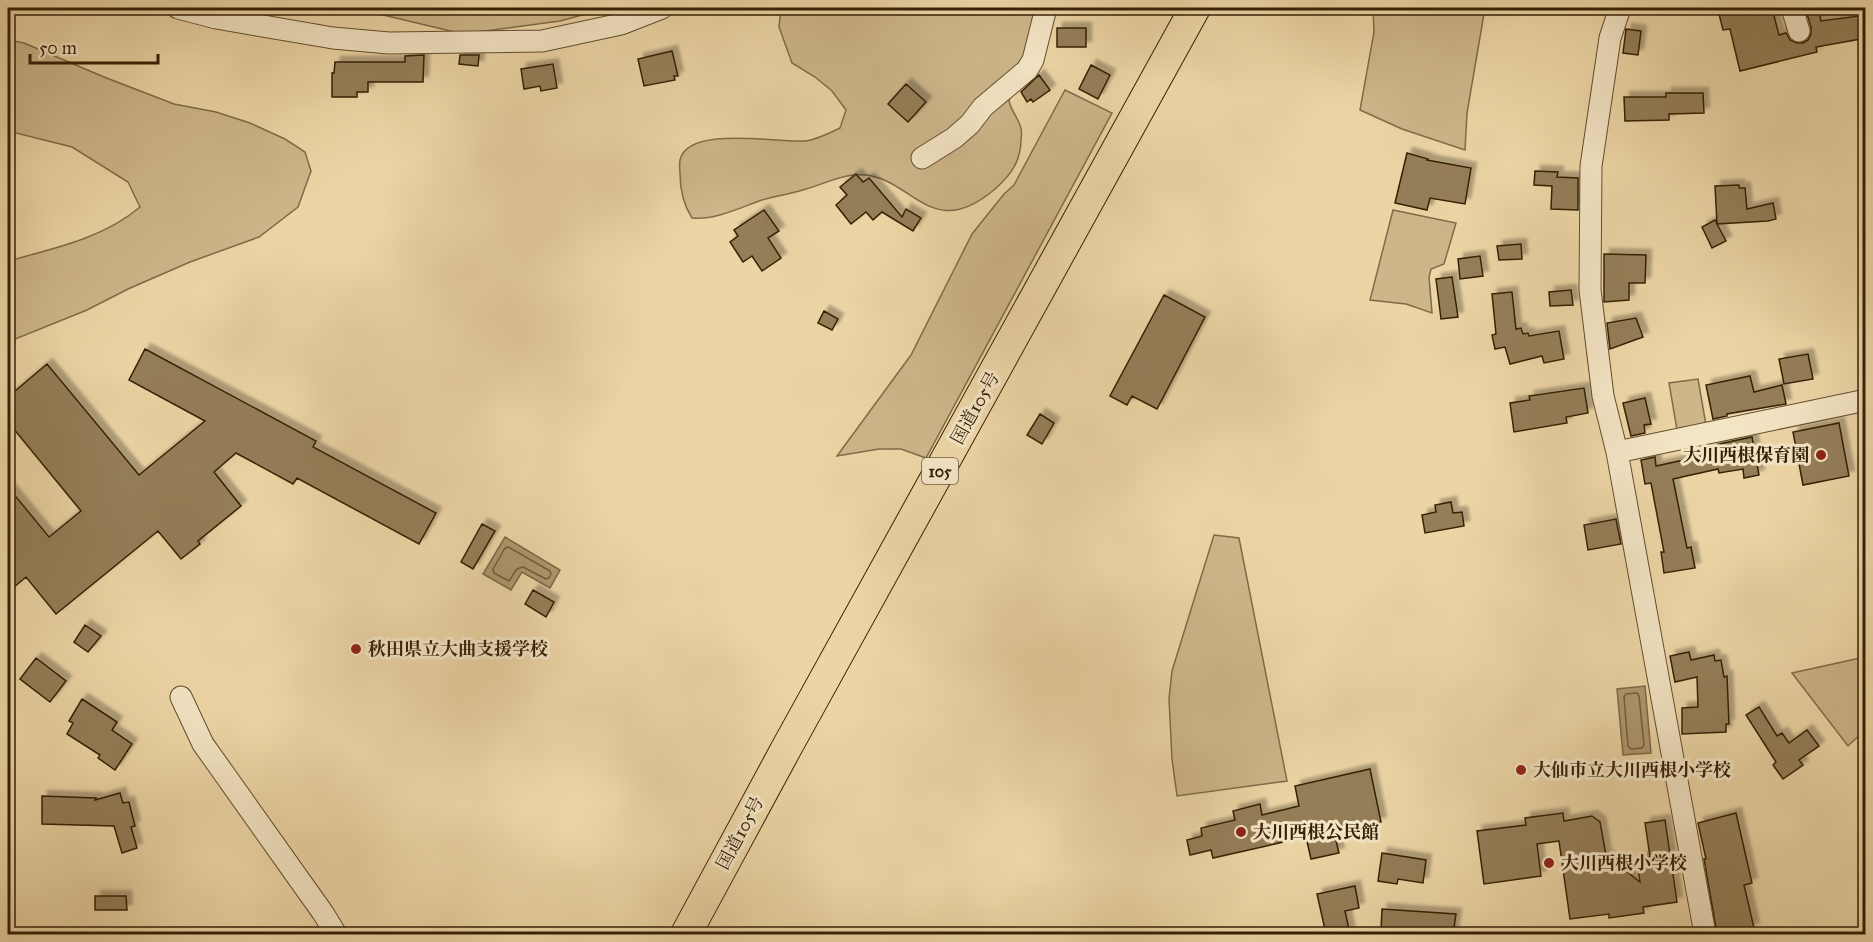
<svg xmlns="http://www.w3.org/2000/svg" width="1873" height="942" font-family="'IM FELL Great Primer','Noto Serif JP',serif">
	<defs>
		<filter id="shadow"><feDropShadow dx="5.5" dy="-5.5" stdDeviation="1.5" flood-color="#0004"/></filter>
	</defs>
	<rect width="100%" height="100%" fill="#ecd5a5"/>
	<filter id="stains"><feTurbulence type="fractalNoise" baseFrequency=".00333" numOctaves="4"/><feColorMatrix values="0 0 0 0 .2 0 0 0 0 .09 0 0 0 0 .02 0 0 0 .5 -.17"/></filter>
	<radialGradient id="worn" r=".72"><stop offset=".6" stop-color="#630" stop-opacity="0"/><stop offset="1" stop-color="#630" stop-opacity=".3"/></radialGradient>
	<!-- green -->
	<path fill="#cdb68a" stroke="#816b48" stroke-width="1.5" d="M 354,8 L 608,8 L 560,21 L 463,34 Z
		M 781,8 L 902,8 L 939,11 L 984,8 L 1017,8 L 1039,15 L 1009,101 C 1011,110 1017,117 1020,125 C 1022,130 1022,134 1021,139 C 1021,161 1011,175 995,189 C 927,247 910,169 854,175 C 838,176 821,185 806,189 C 791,194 776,196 762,200 C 739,208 716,220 692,218 C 683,204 680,191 680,174 C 680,170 679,165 680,160 C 688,125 779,143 806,141 C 818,139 830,133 840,128 L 846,110 L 832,91 L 815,77 L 792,63 L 779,27 Z
		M 1373,8 L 1485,8 L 1467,113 L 1465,150 L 1402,129 L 1360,110 L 1374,32 Z
		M 8,40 L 24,43 L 104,77 L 174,104 L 216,112 L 250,123 L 285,139 L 305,152 L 311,171 L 298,207 L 259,237 L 190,262 L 128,289 L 87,310 L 8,342 L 8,261 C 52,249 104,238 140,207 L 128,182 L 72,147 L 8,131 Z
		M 1065,90 L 1112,113 L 926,458 L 901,449 L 879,449 L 837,456 L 911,355 L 972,234 L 1004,194 L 1014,185 Z
		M 1393,210 L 1456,223 L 1444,264 L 1431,269 L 1429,277 L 1432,313 L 1406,304 L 1370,300 Z
		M 1698,379 L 1706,425 L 1677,430 L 1669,383 Z
		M 1214,535 L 1239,538 L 1287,781 L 1177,796 L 1172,759 L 1169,699 L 1172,671 Z
		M 1865,657 L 1865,730 L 1848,746 L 1792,673 Z"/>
	<!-- water -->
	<path fill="#ae976f" stroke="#7e6745" stroke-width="1.5" d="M 505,537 L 560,570 L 550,588 L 522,572 L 511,590 L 483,574 Z
		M 1645,686 L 1651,753 L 1623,755 L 1617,689 Z"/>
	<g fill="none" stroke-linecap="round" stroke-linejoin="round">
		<!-- shore -->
		<path stroke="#725c3a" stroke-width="1.5" d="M 508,547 L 550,571 L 551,574 L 549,578 L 546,579 L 523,567 L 517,569 L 509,581 L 494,573 L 493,569 L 505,548 Z
			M 1637,693 L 1639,696 L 1644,745 L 1642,748 L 1631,749 L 1628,746 L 1624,697 L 1626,694 Z"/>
	</g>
	<!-- building -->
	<path fill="#947e59" stroke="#352006" stroke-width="1.5" filter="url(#shadow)" d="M 1728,8 L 1772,8 L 1779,35 L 1786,33 L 1790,40 L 1797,43 L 1803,43 L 1808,40 L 1811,34 L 1811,27 L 1805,8 L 1818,8 L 1821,21 L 1866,15 L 1866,38 L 1816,47 L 1817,52 L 1740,71 L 1730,29 L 1723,30 L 1718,10 Z
		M 1057,28 L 1086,28 L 1086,47 L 1057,47 Z
		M 1626,29 L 1641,31 L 1638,55 L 1623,53 Z
		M 672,51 L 678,76 L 674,76 L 675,80 L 644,86 L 638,59 Z
		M 424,55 L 423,82 L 368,82 L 368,92 L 357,92 L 357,97 L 332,97 L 332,73 L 334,73 L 335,62 L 405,62 L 405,56 Z
		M 460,55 L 479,55 L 478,66 L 459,64 Z
		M 553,64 L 557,88 L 541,91 L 540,86 L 524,89 L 521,69 Z
		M 1091,65 L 1110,75 L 1098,99 L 1079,89 Z
		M 1039,75 L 1050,90 L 1033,102 L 1031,99 L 1027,102 L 1021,92 Z
		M 906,84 L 926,102 L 908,122 L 888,104 Z
		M 1666,93 L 1703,93 L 1704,113 L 1669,114 L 1669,120 L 1625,121 L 1624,97 L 1666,97 Z
		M 1407,153 L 1428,159 L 1427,160 L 1471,168 L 1465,204 L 1430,198 L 1427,210 L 1395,203 Z
		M 1535,171 L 1558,172 L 1557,177 L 1578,178 L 1578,210 L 1551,209 L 1552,186 L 1534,185 Z
		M 856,174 L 863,182 L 869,178 L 902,217 L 906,209 L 921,218 L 913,231 L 882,212 L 873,220 L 866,212 L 851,224 L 836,205 L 847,195 L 840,187 Z
		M 1739,185 L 1739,188 L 1745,188 L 1747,209 L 1773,203 L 1776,219 L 1768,221 L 1717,224 L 1726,241 L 1712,248 L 1702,227 L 1715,220 L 1717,223 L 1715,186 Z
		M 764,210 L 779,231 L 768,238 L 781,258 L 762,271 L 752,256 L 743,262 L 730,242 L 738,236 L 734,230 Z
		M 1521,244 L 1522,259 L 1499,260 L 1497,246 Z
		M 1604,254 L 1646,255 L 1645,283 L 1629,283 L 1629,300 L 1604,302 Z
		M 1480,256 L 1483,276 L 1460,279 L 1458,259 Z
		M 1452,277 L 1458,317 L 1441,319 L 1436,279 Z
		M 1571,290 L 1573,305 L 1550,306 L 1549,292 Z
		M 1512,292 L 1516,329 L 1521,328 L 1523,334 L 1528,333 L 1529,336 L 1559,331 L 1564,359 L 1544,363 L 1542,356 L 1510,364 L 1505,347 L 1495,349 L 1492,335 L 1496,334 L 1492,294 Z
		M 1164,295 L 1205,317 L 1157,409 L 1132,396 L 1127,405 L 1110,396 Z
		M 824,311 L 838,319 L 832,330 L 818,323 Z
		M 1636,318 L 1643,337 L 1610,349 L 1607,323 Z
		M 145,349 L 316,441 L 313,447 L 436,513 L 419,544 L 297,478 L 293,484 L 236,453 L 214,472 L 241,506 L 198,541 L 200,544 L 181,559 L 158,531 L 56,614 L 26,577 L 8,592 L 8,487 L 49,537 L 81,511 L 8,422 L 8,397 L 47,364 L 139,475 L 205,421 L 129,380 Z
		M 1808,354 L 1813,379 L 1784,384 L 1779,359 Z
		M 1750,376 L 1754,392 L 1782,385 L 1786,404 L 1727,414 L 1727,416 L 1713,419 L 1706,385 Z
		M 1584,388 L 1588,413 L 1566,417 L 1567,423 L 1514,432 L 1510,403 L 1530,400 L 1529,396 Z
		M 1645,398 L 1651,424 L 1644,425 L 1645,433 L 1631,436 L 1623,403 Z
		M 1040,414 L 1054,423 L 1042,444 L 1027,435 Z
		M 1839,423 L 1849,476 L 1803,485 L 1793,432 Z
		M 1752,437 L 1759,475 L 1744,478 L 1743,469 L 1719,473 L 1718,469 L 1673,479 L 1687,548 L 1691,547 L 1695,568 L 1664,573 L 1661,552 L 1664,552 L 1651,483 L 1645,484 L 1641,460 L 1655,457 L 1656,466 L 1716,453 L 1714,445 Z
		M 1451,502 L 1453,513 L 1462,512 L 1464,526 L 1425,533 L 1422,515 L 1436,512 L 1435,505 Z
		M 1616,519 L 1621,544 L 1588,550 L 1584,525 Z
		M 482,524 L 495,531 L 473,569 L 461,562 Z
		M 533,590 L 554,602 L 546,617 L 525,604 Z
		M 85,625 L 101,636 L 88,652 L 74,642 Z
		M 1689,652 L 1691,660 L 1714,655 L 1715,661 L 1721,660 L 1724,677 L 1727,676 L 1729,724 L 1726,724 L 1726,732 L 1682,734 L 1682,708 L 1698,707 L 1697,677 L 1675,682 L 1670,656 Z
		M 36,658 L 66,681 L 50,702 L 20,679 Z
		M 82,699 L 117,722 L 112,730 L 132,744 L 115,770 L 98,758 L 100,755 L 67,734 L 73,723 L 69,721 Z
		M 1759,707 L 1777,736 L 1782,733 L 1789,743 L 1807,730 L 1819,746 L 1799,760 L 1803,765 L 1783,779 L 1773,765 L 1776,762 L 1746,715 Z
		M 1370,769 L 1381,822 L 1334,832 L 1339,853 L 1311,859 L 1306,837 L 1213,858 L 1211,850 L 1190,855 L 1187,840 L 1202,836 L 1201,828 L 1235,820 L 1233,811 L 1260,804 L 1262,815 L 1299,806 L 1295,786 Z
		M 120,793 L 123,803 L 129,802 L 135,826 L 131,827 L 137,848 L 122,853 L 114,826 L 42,824 L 42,796 L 96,798 L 95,800 Z
		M 1563,813 L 1564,821 L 1592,816 L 1600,822 L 1606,855 L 1640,882 L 1637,858 L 1650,857 L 1645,823 L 1665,820 L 1677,902 L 1643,907 L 1644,913 L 1609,918 L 1609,914 L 1570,919 L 1559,841 L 1537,844 L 1541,876 L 1484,884 L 1477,831 L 1526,825 L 1525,818 Z
		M 1736,813 L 1752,883 L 1744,885 L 1754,928 L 1735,934 L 1717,934 L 1704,859 L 1706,859 L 1698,823 Z
		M 1382,853 L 1426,860 L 1423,883 L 1398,879 L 1397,884 L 1378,881 Z
		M 1355,886 L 1359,908 L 1345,911 L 1350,934 L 1326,934 L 1317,894 Z
		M 95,896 L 126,896 L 127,910 L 95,910 Z
		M 1382,909 L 1456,914 L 1453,934 L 1401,934 L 1402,932 L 1381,931 Z"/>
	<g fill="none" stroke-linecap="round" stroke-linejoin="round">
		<!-- minor casing -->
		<g stroke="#634d2e" stroke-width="23">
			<path id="minor" d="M 178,8 L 216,18 L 333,38 L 389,43 L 542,41 L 621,24 L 662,8
				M 1620,8 L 1610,38 L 1591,166 L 1590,290 L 1603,396 L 1617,452 L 1705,934
				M 1792,8 L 1799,31
				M 922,158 L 954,138 L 970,124 L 983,107 L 1027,70 L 1033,60 L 1046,8
				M 1617,452 L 1866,400
				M 181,697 L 203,744 L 323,913 L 336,934"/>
		</g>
		<!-- highway casing -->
		<g stroke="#352006" stroke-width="32">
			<path id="highway" d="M 686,934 L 787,747 L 1195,8"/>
		</g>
		<!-- minor -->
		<use href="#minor" stroke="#f3e4c4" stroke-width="21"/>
		<!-- highway -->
		<use href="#highway" stroke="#ecd5a5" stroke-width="30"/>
	</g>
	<!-- markers -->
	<g fill="#8f2418" stroke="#f3e4c4" stroke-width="2">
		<circle cx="1821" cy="455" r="6"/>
		<circle cx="356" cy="649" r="6"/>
		<circle cx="1521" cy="770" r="6"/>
		<circle cx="1241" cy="832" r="6"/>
		<circle cx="1549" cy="863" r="6"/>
	</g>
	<g text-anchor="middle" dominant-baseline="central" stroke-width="6" stroke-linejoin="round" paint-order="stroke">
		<!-- shield labels -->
		<rect fill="#f3e4c4" stroke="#6e5b3f" stroke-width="1.5" x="922" y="458" width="36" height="26" rx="4.5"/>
		<g font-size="16" font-weight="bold" fill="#352006">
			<text x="940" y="471">105</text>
		</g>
		<!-- street labels -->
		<g font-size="18" fill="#352006" stroke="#f3e4c4">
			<text transform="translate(975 408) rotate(-61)">国道105号</text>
			<text transform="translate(740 833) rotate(-62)">国道105号</text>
		</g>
		<!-- poi labels -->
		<g font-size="18" font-weight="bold" fill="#352006" stroke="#f3e4c4" text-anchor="start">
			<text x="1809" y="455" text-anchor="end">大川西根保育園</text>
			<text x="368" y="649">秋田県立大曲支援学校</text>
			<text x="1533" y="770">大仙市立大川西根小学校</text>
			<text x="1253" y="832">大川西根公民館</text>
			<text x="1561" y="863">大川西根小学校</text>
		</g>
	</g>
	<!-- margin -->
	<rect width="1873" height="942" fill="none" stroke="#ecd5a5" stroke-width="30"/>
	<rect x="9" y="9" width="1855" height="924" fill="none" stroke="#352006" stroke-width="3"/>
	<rect x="15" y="15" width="1843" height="912" fill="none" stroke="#352006" stroke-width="1.5"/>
	<!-- scale -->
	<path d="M30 54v9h128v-9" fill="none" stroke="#352006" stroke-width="3"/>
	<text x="39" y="54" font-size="18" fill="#352006" stroke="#f3e4c4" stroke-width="4.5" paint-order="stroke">50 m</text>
	<rect width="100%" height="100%" filter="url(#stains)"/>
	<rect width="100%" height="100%" fill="url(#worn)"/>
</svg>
